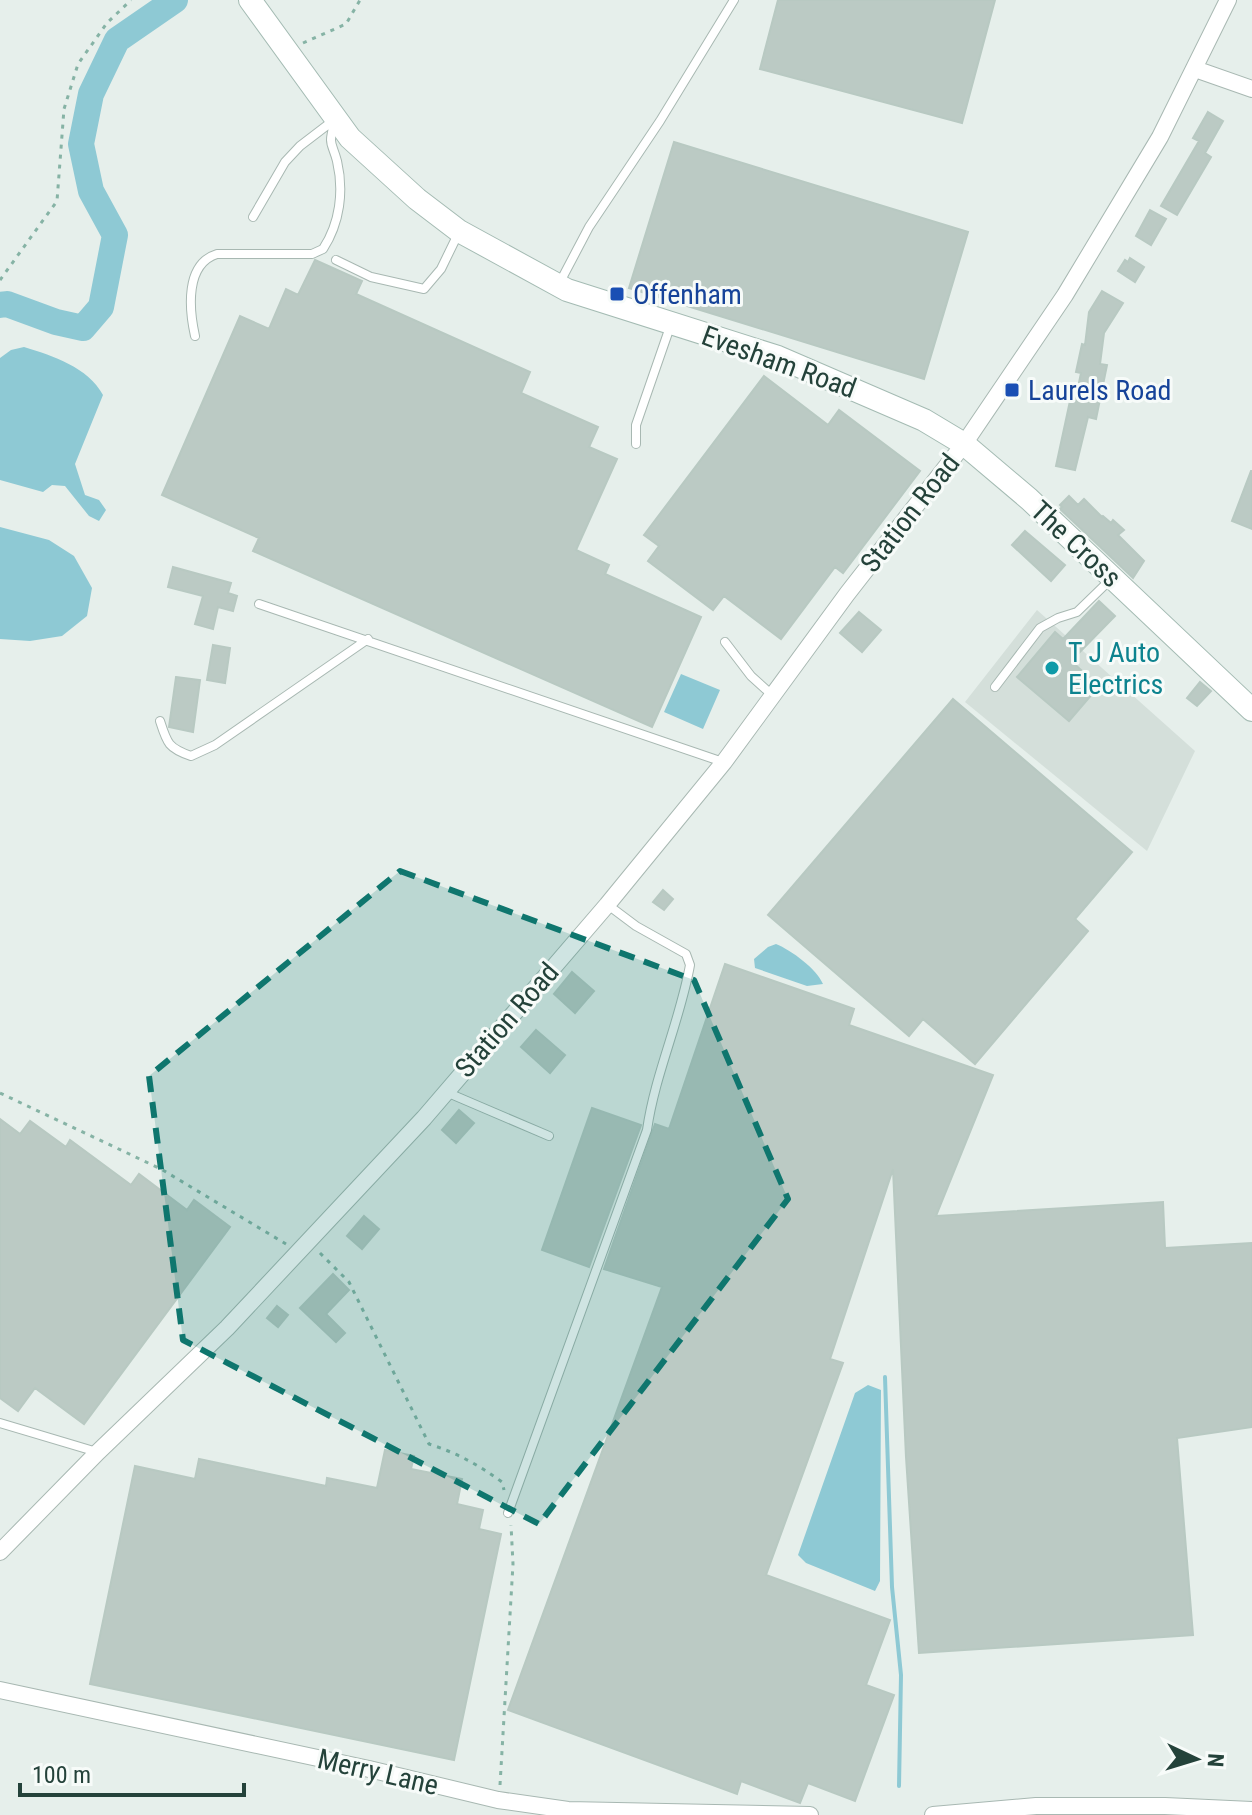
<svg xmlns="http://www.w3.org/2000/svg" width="1252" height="1815" font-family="'Roboto Condensed',sans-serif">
	<rect width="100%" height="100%" fill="#e6efeb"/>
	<!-- built -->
	<path fill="#d4dfda" d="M 1037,610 L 1195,751 L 1147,851 L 965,702 Z"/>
	<!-- water -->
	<path fill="#8ec9d4" d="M 24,347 C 53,356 88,367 103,395 L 75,464 L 85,495 L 99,500 L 106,510 L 99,521 L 89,516 L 65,486 L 52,485 L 43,492 L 0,480 L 0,358 L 11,350 Z
		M 0,527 L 49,540 L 74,556 L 92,588 L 87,616 L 62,636 L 30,641 L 0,639 Z
		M 681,674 L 720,690 L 703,729 L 664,712 Z
		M 776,944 C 791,950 817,969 823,984 L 807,986 L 755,968 L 754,959 L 768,947 Z
		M 868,1385 L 881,1390 L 880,1581 L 875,1591 L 806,1563 L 798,1555 L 855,1393 Z"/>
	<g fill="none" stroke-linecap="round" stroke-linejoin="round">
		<!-- stream -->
		<path stroke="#8ec9d4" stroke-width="4" d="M 885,1377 L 892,1587 L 901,1675 L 899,1786"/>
		<!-- river -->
		<path stroke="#8ec9d4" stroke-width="26" d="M 0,305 L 7,304 L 56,322 L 83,328 L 101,307 L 115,235 L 91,191 L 81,144 L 91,94 L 117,40 L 175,0"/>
	</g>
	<!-- building -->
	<path fill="#bbcac4" stroke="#b8c9c2" stroke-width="2" d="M 778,0 L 995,0 L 962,123 L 760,69 Z
		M 1208,112 L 1223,121 L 1205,153 L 1211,157 L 1177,215 L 1161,206 L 1199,141 L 1193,138 Z
		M 674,142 L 968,232 L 924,379 L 629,288 Z
		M 1150,210 L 1166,219 L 1151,245 L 1136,236 Z
		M 1130,258 L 1144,267 L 1135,282 L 1118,271 L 1125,260 L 1128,262 Z
		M 315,260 L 362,281 L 356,294 L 530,372 L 521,393 L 598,427 L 589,447 L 617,459 L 576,550 L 609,565 L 605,574 L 701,617 L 652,727 L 253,551 L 259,538 L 162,495 L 240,316 L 269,329 L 286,289 L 298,295 Z
		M 1102,291 L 1123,303 L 1104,333 L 1100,364 L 1107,365 L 1096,419 L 1088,417 L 1075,470 L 1056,466 L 1070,401 L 1075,402 L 1081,373 L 1076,372 L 1082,344 L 1085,345 L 1089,312 Z
		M 764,376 L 828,425 L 839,410 L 920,471 L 843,573 L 835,567 L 781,639 L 724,596 L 713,610 L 648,561 L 659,546 L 644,535 Z
		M 1251,471 L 1252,471 L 1252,529 L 1232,521 Z
		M 1069,496 L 1078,505 L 1084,499 L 1102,517 L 1103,516 L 1111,523 L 1113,520 L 1124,530 L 1118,535 L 1144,561 L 1133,578 L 1060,509 L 1062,507 L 1060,505 Z
		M 1025,531 L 1065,565 L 1051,581 L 1012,545 Z
		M 173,567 L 231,583 L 228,593 L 237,596 L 233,611 L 218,607 L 213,629 L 195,624 L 203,596 L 168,587 Z
		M 1099,601 L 1115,616 L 1071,661 L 1099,686 L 1069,721 L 1017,677 L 1055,632 L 1063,639 Z
		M 859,612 L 881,630 L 862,652 L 840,633 Z
		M 213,645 L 230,648 L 225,683 L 207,680 Z
		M 176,677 L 200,680 L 193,732 L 169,727 Z
		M 1200,682 L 1211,691 L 1197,706 L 1187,698 Z
		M 953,699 L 1132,852 L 1075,919 L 1088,931 L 975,1064 L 923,1019 L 909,1036 L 768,915 Z
		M 663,890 L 673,899 L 664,910 L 653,902 Z
		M 725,964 L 854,1009 L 849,1025 L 993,1075 L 936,1216 L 1163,1202 L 1165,1248 L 1252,1243 L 1252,1427 L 1177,1438 L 1193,1635 L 919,1653 L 906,1457 L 893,1169 L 830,1359 L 843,1363 L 766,1575 L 890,1620 L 866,1685 L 894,1695 L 855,1801 L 808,1783 L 800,1803 L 741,1781 L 737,1794 L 508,1710 L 662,1287 L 604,1269 L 655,1124 L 669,1129 Z
		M 572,972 L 594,991 L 575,1013 L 554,994 Z
		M 536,1030 L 565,1055 L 550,1073 L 521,1047 Z
		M 592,1108 L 641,1125 L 589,1267 L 542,1250 Z
		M 459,1110 L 474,1123 L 456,1143 L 442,1130 Z
		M 0,1119 L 20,1134 L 30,1121 L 66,1147 L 70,1140 L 131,1185 L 139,1174 L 187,1210 L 194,1200 L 230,1227 L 84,1424 L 35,1388 L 18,1411 L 0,1398 Z
		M 364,1216 L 379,1229 L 362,1249 L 347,1236 Z
		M 333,1274 L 349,1290 L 326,1314 L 345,1333 L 336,1342 L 300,1308 Z
		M 277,1306 L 288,1315 L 278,1327 L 267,1318 Z
		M 385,1450 L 414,1456 L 411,1469 L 462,1479 L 457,1504 L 483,1510 L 479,1529 L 501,1534 L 454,1760 L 90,1684 L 135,1466 L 195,1479 L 199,1459 L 326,1486 L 327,1478 L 377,1488 Z"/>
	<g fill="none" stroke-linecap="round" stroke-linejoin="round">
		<!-- lane casing -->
		<g stroke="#a8b8b2" stroke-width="10">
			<path id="lane" d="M 253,217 L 285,162 L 300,146 L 334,120
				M 336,260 L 371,277 L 424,289 L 441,269 L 459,232
				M 559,284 L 589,227 L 660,121 L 734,0
				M 195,336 C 189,309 185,264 217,254 L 312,254 L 323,249 C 340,223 344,191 337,161 C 332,142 328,146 334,124
				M 636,444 L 636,425 L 671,324
				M 259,604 L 723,762
				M 725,642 L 751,676 L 772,695
				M 995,687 L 1040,628 L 1058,618 L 1077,612 L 1111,579
				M 160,721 C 167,743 168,748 191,756 L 215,745 L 368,639
				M 446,1092 L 549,1136
				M 0,1423 L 97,1452
				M 508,1513 L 647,1130 C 655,1074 680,1021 690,965 L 686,954 L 636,926 L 608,905"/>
		</g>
		<!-- street casing -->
		<g stroke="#a8b8b2" stroke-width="18">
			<path id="street" d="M 1195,69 L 1252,89
				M 0,1552 L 98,1452 L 227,1328 L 424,1118 L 607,905 L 724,762 L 847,594 L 964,444 L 1065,295 L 1160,137 L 1228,0
				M 0,1690 L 369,1769 L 498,1800 L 568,1810 L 810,1815
				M 933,1815 L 1036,1806 L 1165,1806 L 1252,1810"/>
		</g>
		<!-- secondary casing -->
		<g stroke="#a4bbb3" stroke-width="24">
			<path id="secondary" d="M 250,0 L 350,138 L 417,199 L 459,231 L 567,290 L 778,357 L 924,420 L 964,444 L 1029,499 L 1252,710"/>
		</g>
		<!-- path -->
		<path stroke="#86b3a5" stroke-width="3" stroke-dasharray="4 6" stroke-linecap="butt" d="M 303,43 L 346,24 L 360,0
			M 0,280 L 57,201 L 64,109 L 78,64 L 107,23 L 131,0
			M 0,1093 L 161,1169 L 286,1244
			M 320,1253 L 349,1282 L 429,1444 C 457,1453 479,1465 502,1482 L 504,1490
			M 500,1785 L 513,1564 L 511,1525"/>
		<!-- lane -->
		<use href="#lane" stroke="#fff" stroke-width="8"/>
		<!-- street -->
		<use href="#street" stroke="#fff" stroke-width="16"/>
		<!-- secondary -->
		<use href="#secondary" stroke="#fff" stroke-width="22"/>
	</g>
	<!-- marked area -->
	<path fill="#0f766e" fill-opacity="0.2" stroke="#0f766e" stroke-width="6" stroke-dasharray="16 10" stroke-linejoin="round" d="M 400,871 L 694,980 L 788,1199 L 539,1524 L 183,1340 L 149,1076 Z"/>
	<!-- markers -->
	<g fill="#1a4fb4" stroke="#f7fbf9" stroke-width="3">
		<rect x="609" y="286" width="16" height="16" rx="4"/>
		<rect x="1004" y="382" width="16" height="16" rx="4"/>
	</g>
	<circle fill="#0f9aa8" stroke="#f7fbf9" stroke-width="3" cx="1052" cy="668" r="8"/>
	<g text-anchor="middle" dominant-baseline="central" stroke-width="6" stroke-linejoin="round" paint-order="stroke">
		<!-- transit labels -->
		<g font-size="28" fill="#164399" stroke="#f7fbf9" text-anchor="start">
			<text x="633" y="294">Offenham</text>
			<text x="1028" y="390">Laurels Road</text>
		</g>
		<!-- street labels -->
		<g font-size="28" fill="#24423a" stroke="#f7fbf9">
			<text transform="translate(779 362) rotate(20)">Evesham Road</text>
			<text transform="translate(910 513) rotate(-52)">Station Road</text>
			<text transform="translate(1076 544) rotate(43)">The Cross</text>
			<text transform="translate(507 1020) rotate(-49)">Station Road</text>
			<text transform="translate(378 1772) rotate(13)">Merry Lane</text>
		</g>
		<!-- culture labels -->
		<g font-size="28" fill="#0d838f" stroke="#f7fbf9" text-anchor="start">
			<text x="1068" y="652">T J Auto<tspan x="1068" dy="32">Electrics</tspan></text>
		</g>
	</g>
	<!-- north arrow -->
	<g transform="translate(1196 1759) rotate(94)" stroke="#f7fbf9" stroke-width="6" paint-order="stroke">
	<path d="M0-6L14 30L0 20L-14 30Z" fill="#24423a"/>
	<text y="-12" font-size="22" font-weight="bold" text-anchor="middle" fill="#24423a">N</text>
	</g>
	<!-- scale -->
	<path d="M20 1783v12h224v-12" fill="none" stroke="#24423a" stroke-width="4"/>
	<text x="32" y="1783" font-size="24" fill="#24423a" stroke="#f7fbf9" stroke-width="6" paint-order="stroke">100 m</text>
</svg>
